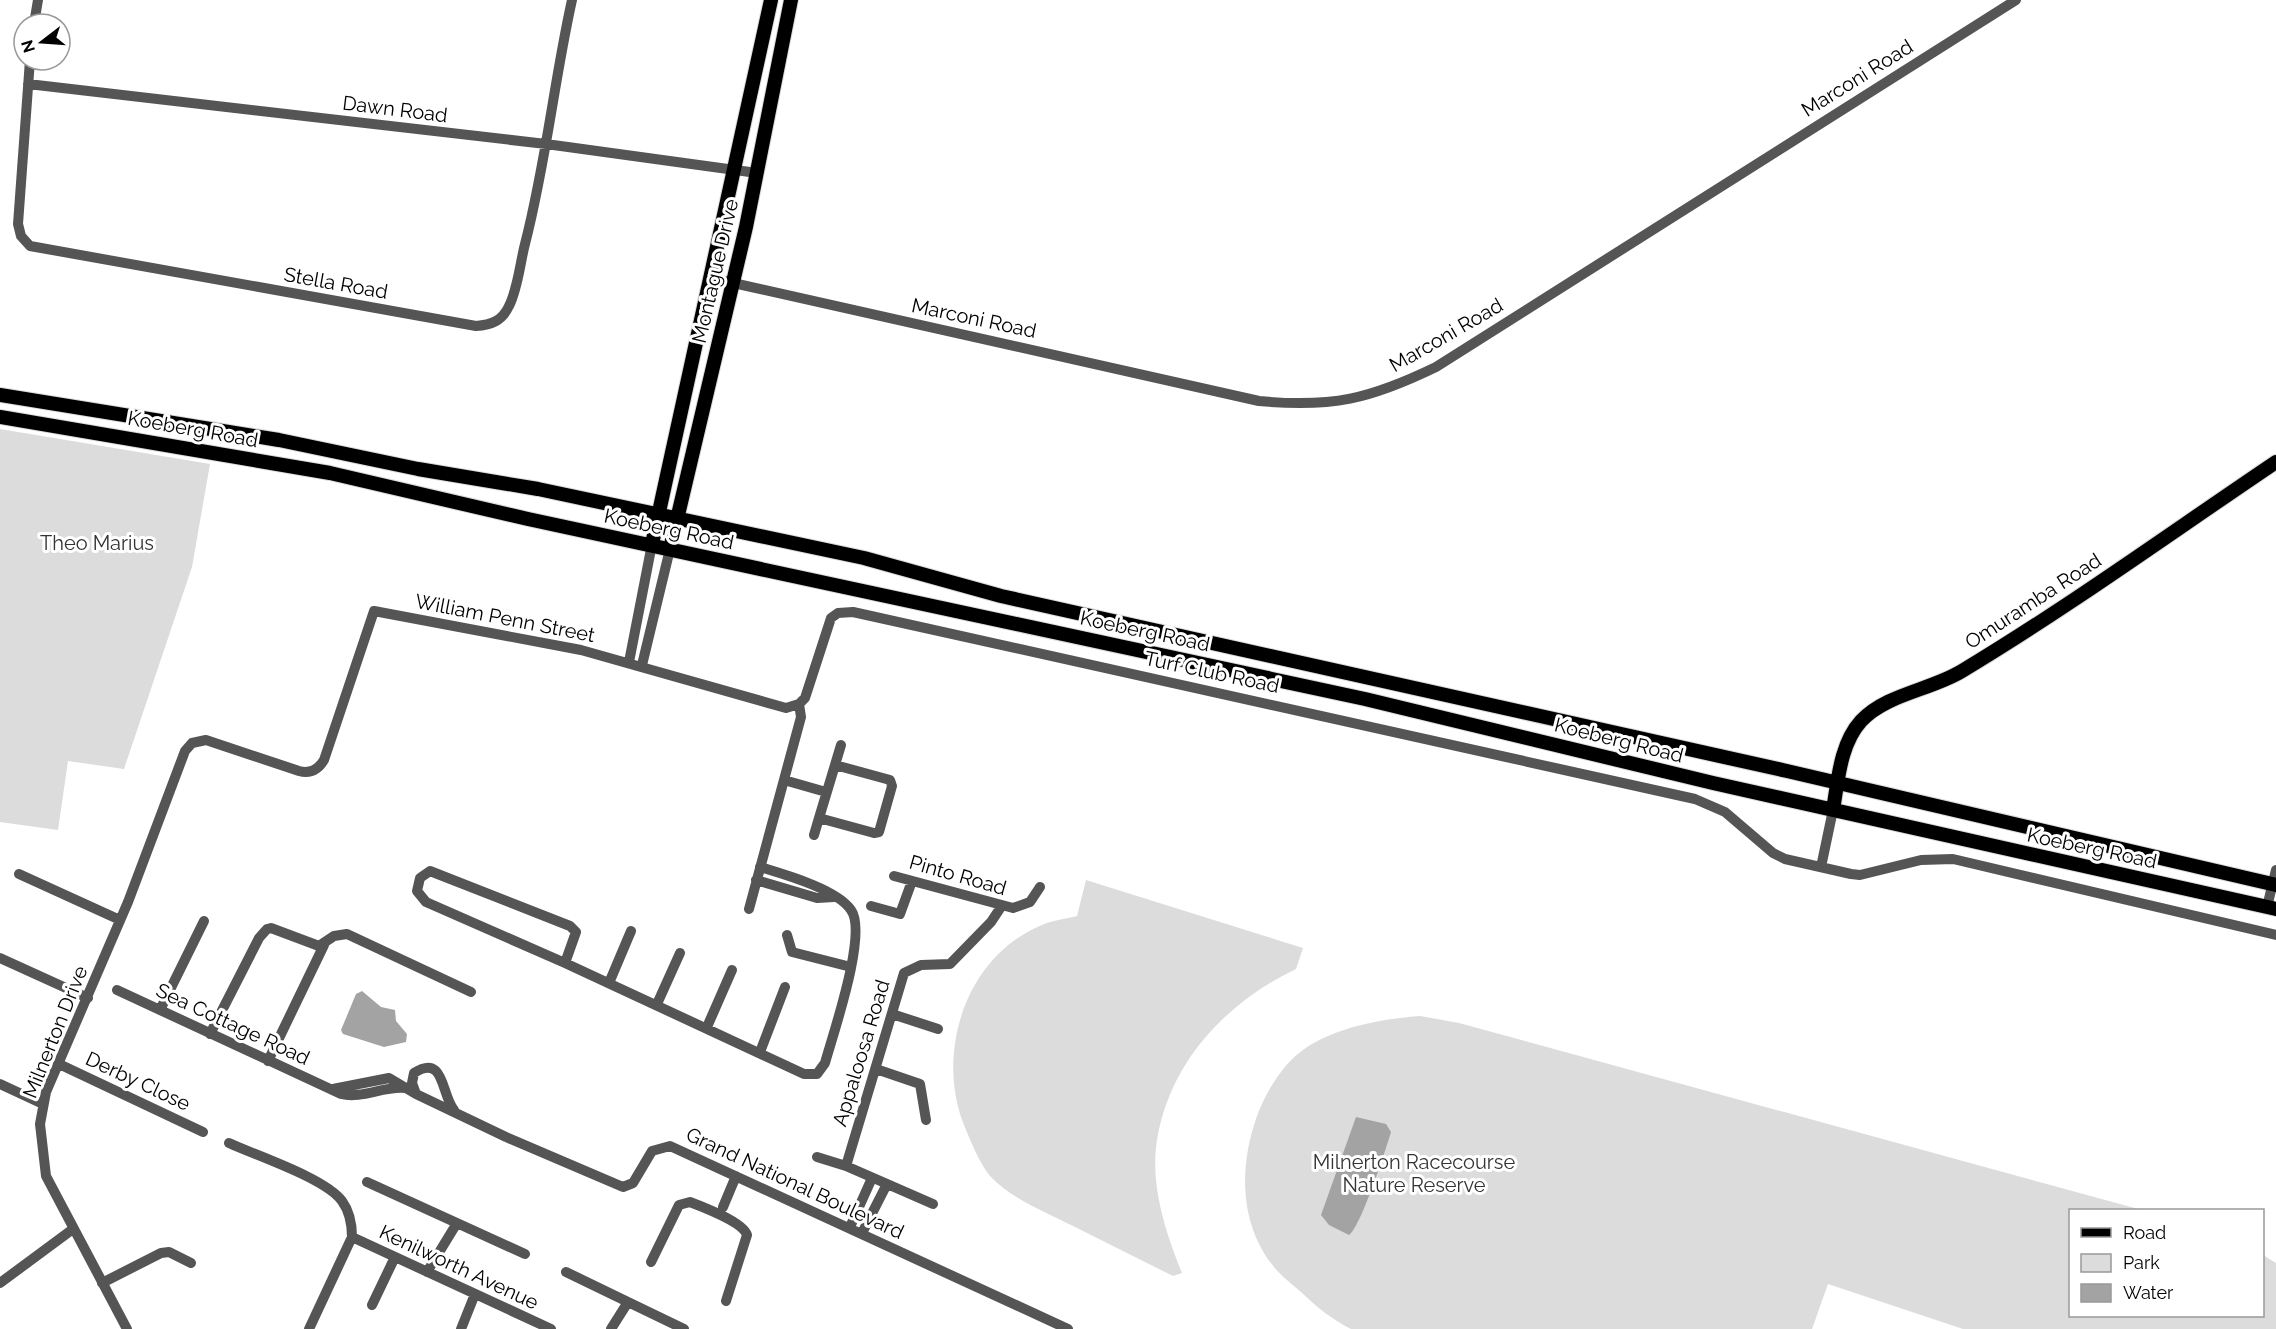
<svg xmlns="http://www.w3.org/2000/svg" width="2276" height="1329" font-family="Raleway,sans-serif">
	<rect width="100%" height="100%" fill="#fff"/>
	<!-- green -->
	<path fill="#dcdcdc" d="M 0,429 L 210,464 L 192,567 L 124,769 L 68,761 L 58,830 L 0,822 Z
		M 1086,880 L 1303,948 L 1296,969 C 1227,1002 1170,1061 1157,1140 C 1150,1185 1165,1231 1182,1273 L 1173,1276 C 1139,1259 1105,1242 1071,1225 C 1043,1211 1012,1199 990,1176 C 980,1164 970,1140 964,1125 C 935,1052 966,956 1042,925 C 1053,920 1066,919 1077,916 Z
		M 1420,1016 L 1459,1023 L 2142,1210 L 2070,1210 L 2070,1316 L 2262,1316 L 2263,1255 L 2276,1263 L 2276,1329 L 1963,1329 L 1828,1284 L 1812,1329 L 1351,1329 C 1331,1319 1317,1307 1301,1292 C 1292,1284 1281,1276 1274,1267 C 1239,1224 1239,1166 1257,1116 C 1266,1092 1282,1065 1303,1050 C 1335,1027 1382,1019 1420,1016 Z"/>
	<!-- water -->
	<path fill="#a3a3a3" d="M 362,991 L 381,1007 L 395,1010 L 396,1021 L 407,1034 L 406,1042 L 384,1047 L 343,1034 L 341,1030 L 356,994 Z
		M 1356,1117 L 1386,1124 L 1391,1132 C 1386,1149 1360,1229 1349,1235 L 1329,1225 L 1321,1215 Z"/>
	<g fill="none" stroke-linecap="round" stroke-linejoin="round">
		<!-- major casing -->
		<g stroke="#dbdbdb" stroke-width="16">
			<path id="major" d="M 0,395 L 279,440 L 418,469 L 538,489 L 864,558 L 1001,596 L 1787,771 L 2276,885
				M 0,417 L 330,473 L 528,519 L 1365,699 L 1713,783 L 2276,909
				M 652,544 L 771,0
				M 670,549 L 746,227 L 791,0
				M 1833,810 C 1838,781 1840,744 1861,721 C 1886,694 1931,690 1962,671 C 2070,606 2172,532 2276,462"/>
		</g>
		<!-- minor -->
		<path stroke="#555" stroke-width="10" d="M 34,24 L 38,0
			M 30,60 L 18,224 L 21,236 L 30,246 L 476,326 C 491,325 502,321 509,306 C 518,288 520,263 525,244 C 546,163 554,81 572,0
			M 28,84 L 546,144 L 757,173
			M 711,278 L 1259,401 C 1332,408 1370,399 1436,367 L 2016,0
			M 629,662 L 652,544
			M 642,665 L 670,549
			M 835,765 L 890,780 L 892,786 L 879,832 L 874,833 L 819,818 Z
			M 835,765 L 841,745
			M 784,780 L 826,792
			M 814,835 L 819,818
			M 1821,867 L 1833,810
			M 430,871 L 570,926 L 576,932 L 565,963 L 426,902 L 417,891 L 420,878 Z
			M 19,874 L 120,920
			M 894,876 L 1013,908 L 1030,902 L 1040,887
			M 756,880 L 817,898 L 834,897
			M 871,906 L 900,914 L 912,881
			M 2267,907 L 2276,870
			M 749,909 L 801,717 L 799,704
			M 787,935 L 792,952 L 851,967
			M 0,958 L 88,998
			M 565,963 L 804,1074 L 817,1074 L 825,1063 C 833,1034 868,933 851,910 C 837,889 783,874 760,867
			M 609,983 L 631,931
			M 117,990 L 341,1094 C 362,1099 383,1086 405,1088
			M 657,1004 L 680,953
			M 160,1010 L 204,921
			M 892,1014 L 938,1029
			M 707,1027 L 732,970
			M 210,1034 L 259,938 L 267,929 L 271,928 L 319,946 L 334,936 L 347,934 L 471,992
			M 760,1052 L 785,987
			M 268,1061 L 324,945
			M 59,1064 L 203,1132
			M 876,1069 L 920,1084 L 926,1120
			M 0,1084 L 43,1104
			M 333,1089 L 389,1078 L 416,1094 L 506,1137 L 623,1187 L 633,1183 L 652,1151 L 670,1146 L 1068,1329
			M 416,1094 L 412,1083 L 414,1073 C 445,1053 441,1095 454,1110
			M 229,1143 C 257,1156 325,1178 342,1201 C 350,1212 352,1224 352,1237 L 309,1329
			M 817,1157 L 846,1166
			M 367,1182 L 525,1254
			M 933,1204 L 846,1166 L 904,973 L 921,965 L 950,964 L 991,922 L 1001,907
			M 723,1207 L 736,1176
			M 850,1227 L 872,1178
			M 862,1233 L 887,1184
			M 352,1237 L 551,1329
			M 651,1262 L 679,1205 L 690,1202 C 703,1207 743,1222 747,1235 L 726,1301
			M 427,1272 L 457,1223
			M 566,1272 L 628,1302 L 611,1329
			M 0,1283 L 73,1229
			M 102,1283 L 161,1253 L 169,1252 L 191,1263
			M 628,1302 L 684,1329
			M 372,1305 L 395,1257
			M 127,1329 L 46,1176 L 40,1124 L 46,1092 L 128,902 L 185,751 L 192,743 L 206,740 L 299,771 C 310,774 318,770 324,760 L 374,611 L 581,650 L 786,708 L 799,704 L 805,698 L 831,618 L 838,613 L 853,612 L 1695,799 L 1725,812 L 1773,853 L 1785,859 L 1851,874 L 1860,875 L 1921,860 L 1953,859 L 2276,935
			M 461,1329 L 475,1294"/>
		<!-- major -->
		<use href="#major" stroke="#000" stroke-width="14"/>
	</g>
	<g text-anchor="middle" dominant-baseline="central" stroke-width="6" stroke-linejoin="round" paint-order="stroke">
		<!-- street labels -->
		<g font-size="20" fill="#000" stroke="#fff">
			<text transform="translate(1857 78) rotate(-32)">Marconi Road</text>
			<text transform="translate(395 109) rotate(7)">Dawn Road</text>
			<text transform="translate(715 271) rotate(-77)">Montague Drive</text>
			<text transform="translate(336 283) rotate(10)">Stella Road</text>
			<text transform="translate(974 318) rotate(12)">Marconi Road</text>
			<text transform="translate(1446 335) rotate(-30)">Marconi Road</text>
			<text transform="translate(193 429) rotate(10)">Koeberg Road</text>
			<text transform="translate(669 529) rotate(12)">Koeberg Road</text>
			<text transform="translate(2033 601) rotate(-33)">Omuramba Road</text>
			<text transform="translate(505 618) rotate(11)">William Penn Street</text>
			<text transform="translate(1145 631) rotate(12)">Koeberg Road</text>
			<text transform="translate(1212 672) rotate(12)">Turf Club Road</text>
			<text transform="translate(1619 740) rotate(14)">Koeberg Road</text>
			<text transform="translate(2092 848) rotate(12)">Koeberg Road</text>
			<text transform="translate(958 875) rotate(16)">Pinto Road</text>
			<text transform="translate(233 1024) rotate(25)">Sea Cottage Road</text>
			<text transform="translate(55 1032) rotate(-68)">Milnerton Drive</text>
			<text transform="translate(861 1053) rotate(-73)">Appaloosa Road</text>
			<text transform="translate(138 1081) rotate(25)">Derby Close</text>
			<text transform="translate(795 1183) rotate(25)">Grand National Boulevard</text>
			<text transform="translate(459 1267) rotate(25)">Kenilworth Avenue</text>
		</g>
		<!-- park labels -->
		<g font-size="20" fill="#333" stroke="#fff">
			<text x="97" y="543">Theo Marius</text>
			<text x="1414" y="1162">Milnerton Racecourse<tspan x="1414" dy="23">Nature Reserve</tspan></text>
		</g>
	</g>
	<!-- legend -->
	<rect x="2069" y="1209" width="195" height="108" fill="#ffffff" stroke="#999999" stroke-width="1.5"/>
	<rect x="2081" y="1228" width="30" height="9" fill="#000000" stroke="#999999" stroke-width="1.5"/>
	<text x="2123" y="1239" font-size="18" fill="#000000">Road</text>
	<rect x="2081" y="1254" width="30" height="18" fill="#dcdcdc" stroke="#999999" stroke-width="1.5"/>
	<text x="2123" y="1269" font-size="18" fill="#000000">Park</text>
	<rect x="2081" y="1284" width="30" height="18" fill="#a3a3a3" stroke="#999999" stroke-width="1.5"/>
	<text x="2123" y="1299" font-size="18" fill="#000000">Water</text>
	<!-- north arrow -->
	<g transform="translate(42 42) rotate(253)"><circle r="28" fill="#ffffff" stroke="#999999" stroke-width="1.5"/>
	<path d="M0-4.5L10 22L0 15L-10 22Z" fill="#000000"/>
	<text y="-9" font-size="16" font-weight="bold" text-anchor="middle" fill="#000000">N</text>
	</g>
</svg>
